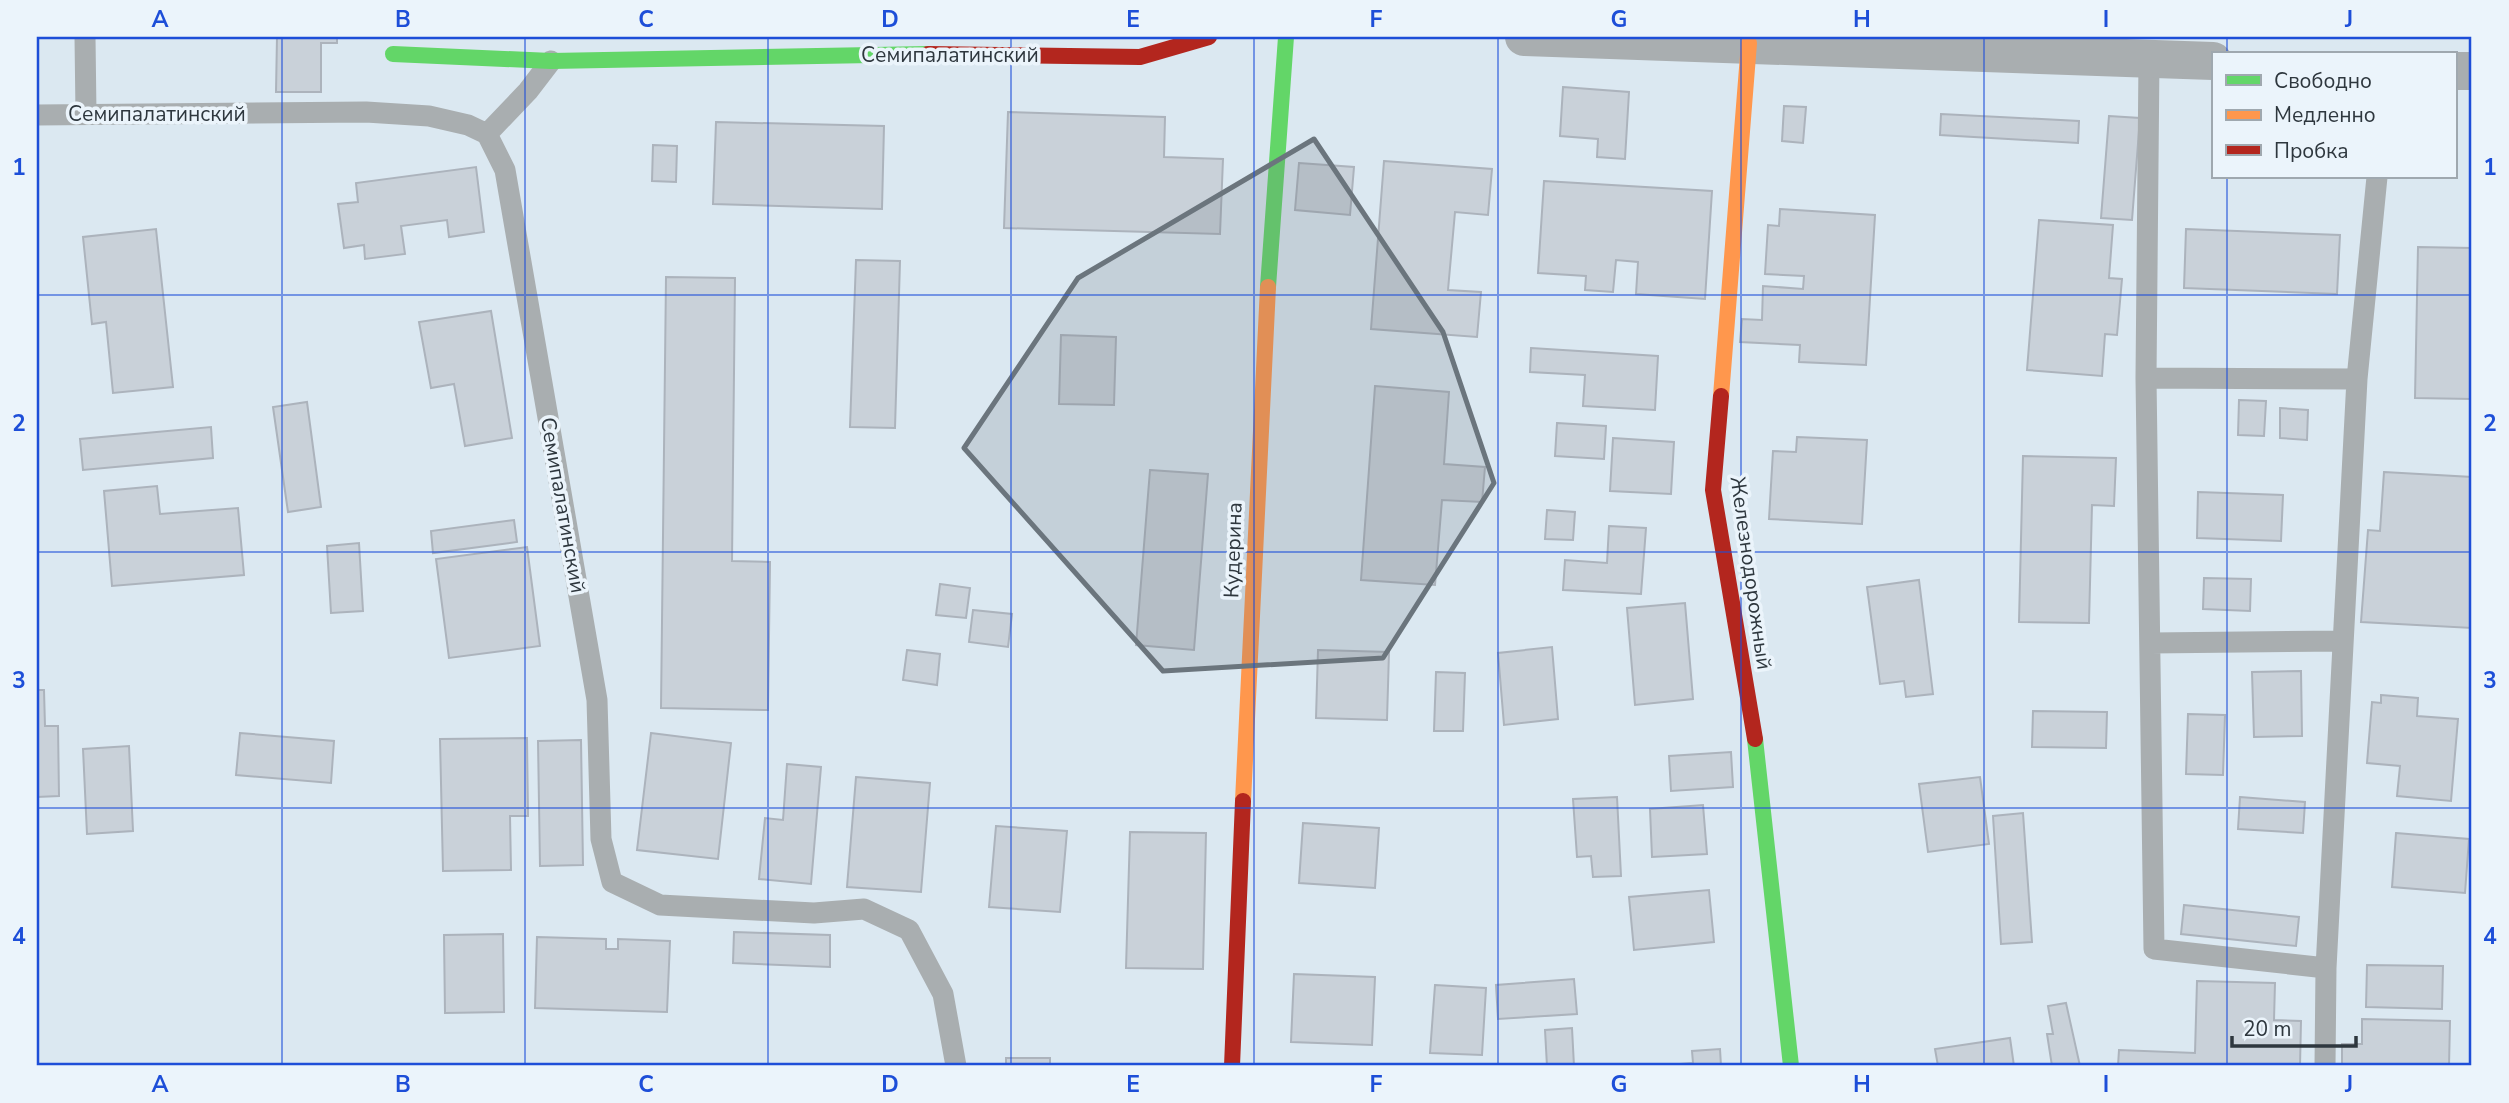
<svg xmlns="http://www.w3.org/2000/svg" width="2509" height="1103" font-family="'Nunito Sans',sans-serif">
	<rect width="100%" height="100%" fill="#dbe8f1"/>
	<!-- building -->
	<path fill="#c9d1d9" stroke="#acb3bc" stroke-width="2" d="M 277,37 L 337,37 L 337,43 L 321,43 L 321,92 L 276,92 Z
		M 1563,87 L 1629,92 L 1625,159 L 1597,157 L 1598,139 L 1560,136 Z
		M 1784,106 L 1806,107 L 1803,143 L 1782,141 Z
		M 1008,112 L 1165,117 L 1164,157 L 1223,159 L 1220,234 L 1004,228 Z
		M 1941,114 L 2079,121 L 2078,143 L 1940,135 Z
		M 2109,116 L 2140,118 L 2132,220 L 2101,218 Z
		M 716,122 L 884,126 L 882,209 L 713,204 Z
		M 653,145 L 677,146 L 676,182 L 652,181 Z
		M 1384,161 L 1492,169 L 1488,215 L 1455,212 L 1448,290 L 1481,292 L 1477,337 L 1371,329 Z
		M 1299,163 L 1354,167 L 1350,215 L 1295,210 Z
		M 476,167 L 484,232 L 449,237 L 447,220 L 401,226 L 405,254 L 365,259 L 364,245 L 344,248 L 338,204 L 358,202 L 356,183 Z
		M 1544,181 L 1712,191 L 1705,299 L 1636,294 L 1638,262 L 1616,260 L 1613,292 L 1585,290 L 1586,276 L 1538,273 Z
		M 1780,209 L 1875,215 L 1866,365 L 1799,362 L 1800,345 L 1740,342 L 1742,319 L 1762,320 L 1763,286 L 1803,289 L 1804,276 L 1765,274 L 1768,225 L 1779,226 Z
		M 2039,220 L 2113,225 L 2109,278 L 2122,279 L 2117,335 L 2105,334 L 2102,376 L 2027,370 Z
		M 156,229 L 173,387 L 113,393 L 106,322 L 92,324 L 83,237 Z
		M 2186,229 L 2340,235 L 2337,294 L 2184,288 Z
		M 2418,247 L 2472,248 L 2472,399 L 2415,398 Z
		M 856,260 L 900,261 L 895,428 L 850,427 Z
		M 666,277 L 735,278 L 732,561 L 770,562 L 768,710 L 661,708 Z
		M 491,311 L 512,438 L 465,446 L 454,384 L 431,388 L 419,322 Z
		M 1061,335 L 1116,337 L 1114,405 L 1059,404 Z
		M 1531,348 L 1658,356 L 1655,410 L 1583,406 L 1585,375 L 1530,372 Z
		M 1375,386 L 1449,392 L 1444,464 L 1485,467 L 1482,502 L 1442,500 L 1435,585 L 1361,580 Z
		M 2239,400 L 2266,401 L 2264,436 L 2238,435 Z
		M 307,402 L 321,507 L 288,512 L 273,407 Z
		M 2280,408 L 2308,410 L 2307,440 L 2280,438 Z
		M 1557,423 L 1606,426 L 1604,459 L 1555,456 Z
		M 211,427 L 213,458 L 83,470 L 80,439 Z
		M 1797,437 L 1867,440 L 1862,524 L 1769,519 L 1773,451 L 1796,452 Z
		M 1613,438 L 1674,442 L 1671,494 L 1610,491 Z
		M 2023,456 L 2116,458 L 2114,506 L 2092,505 L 2089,623 L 2019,622 Z
		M 1150,470 L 1208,474 L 1194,650 L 1136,645 Z
		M 2384,472 L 2472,477 L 2472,628 L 2361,622 L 2368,530 L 2380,531 Z
		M 157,486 L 160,514 L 238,508 L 244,575 L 112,586 L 104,491 Z
		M 2198,492 L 2283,495 L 2281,541 L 2197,538 Z
		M 1547,510 L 1575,512 L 1573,540 L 1545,539 Z
		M 514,520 L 517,542 L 433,553 L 431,531 Z
		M 1609,526 L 1646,528 L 1641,594 L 1563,590 L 1565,560 L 1607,563 Z
		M 359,543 L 363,611 L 331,613 L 327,546 Z
		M 527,547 L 540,646 L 449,658 L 436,559 Z
		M 2204,578 L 2251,579 L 2250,611 L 2203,609 Z
		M 1919,580 L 1933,694 L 1906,697 L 1904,681 L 1880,684 L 1867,587 Z
		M 940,584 L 970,588 L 966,618 L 936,615 Z
		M 1685,603 L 1693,699 L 1635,705 L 1627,608 Z
		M 973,610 L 1012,614 L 1008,647 L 969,642 Z
		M 1552,647 L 1558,719 L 1504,725 L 1498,653 Z
		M 907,650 L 940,654 L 937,685 L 903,680 Z
		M 1318,650 L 1389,652 L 1387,720 L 1316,718 Z
		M 2301,671 L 2302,736 L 2254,737 L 2252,672 Z
		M 1436,672 L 1465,673 L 1463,731 L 1434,731 Z
		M 37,690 L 44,690 L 45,726 L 58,726 L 59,796 L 37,797 Z
		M 2381,695 L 2418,698 L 2417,716 L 2458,719 L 2451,801 L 2397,796 L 2400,766 L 2367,763 L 2372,702 L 2381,703 Z
		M 2033,711 L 2107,712 L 2106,748 L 2032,747 Z
		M 2188,714 L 2225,715 L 2223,775 L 2186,774 Z
		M 240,733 L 334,741 L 331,783 L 236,775 Z
		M 651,733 L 731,743 L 718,859 L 637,850 Z
		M 527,738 L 528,816 L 510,816 L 511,870 L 443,871 L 440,739 Z
		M 581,740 L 583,865 L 540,866 L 538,741 Z
		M 129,746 L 133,831 L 87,834 L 83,749 Z
		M 1731,752 L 1733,787 L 1671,791 L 1669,756 Z
		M 787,764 L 821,767 L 811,884 L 759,879 L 765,818 L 783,820 Z
		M 856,777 L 930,783 L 921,892 L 847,887 Z
		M 1980,777 L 1989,844 L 1928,852 L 1919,784 Z
		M 1617,797 L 1621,876 L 1593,877 L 1591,856 L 1577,857 L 1573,799 Z
		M 2240,797 L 2305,802 L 2303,833 L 2238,829 Z
		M 1703,805 L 1707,854 L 1652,857 L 1650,809 Z
		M 2023,813 L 2032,942 L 2001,944 L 1993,816 Z
		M 1303,823 L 1379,828 L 1375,888 L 1299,883 Z
		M 996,826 L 1067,831 L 1060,912 L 989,907 Z
		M 1130,832 L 1206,833 L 1203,969 L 1126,968 Z
		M 2396,833 L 2469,839 L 2465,893 L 2392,887 Z
		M 1709,890 L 1714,942 L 1634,950 L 1629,897 Z
		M 2184,905 L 2299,917 L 2296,946 L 2181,934 Z
		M 734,932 L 830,935 L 830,967 L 733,963 Z
		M 503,934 L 504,1012 L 445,1013 L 444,935 Z
		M 537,937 L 606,939 L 606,949 L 618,949 L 618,939 L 670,941 L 667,1012 L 535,1008 Z
		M 2367,965 L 2443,966 L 2442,1009 L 2366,1007 Z
		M 1294,974 L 1375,977 L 1372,1045 L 1291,1042 Z
		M 1574,979 L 1577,1014 L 1498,1019 L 1496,985 Z
		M 2197,981 L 2275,983 L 2274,1020 L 2301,1021 L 2300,1066 L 2118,1066 L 2119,1050 L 2195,1053 Z
		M 1435,985 L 1486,988 L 1482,1055 L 1430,1053 Z
		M 2066,1003 L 2080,1066 L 2052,1066 L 2047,1034 L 2053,1034 L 2048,1006 Z
		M 2362,1019 L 2450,1021 L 2449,1066 L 2342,1066 L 2342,1044 L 2362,1044 Z
		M 1572,1028 L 1574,1066 L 1547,1066 L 1545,1030 Z
		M 2010,1038 L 2014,1066 L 1938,1066 L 1935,1049 Z
		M 1720,1049 L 1721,1066 L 1652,1066 L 1693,1063 L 1692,1051 Z
		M 1006,1058 L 1050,1058 L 1050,1066 L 1006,1066 Z"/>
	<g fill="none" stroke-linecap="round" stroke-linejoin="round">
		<!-- lane -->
		<path stroke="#a9aeb0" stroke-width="21" d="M 85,37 L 86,114
			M 2149,59 L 2146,378 L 2154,949 L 2326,968
			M 37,115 L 366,112 L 429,116 L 468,125 L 487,134 L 505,170 L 597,700 L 601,839 L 612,882 L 660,905 L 814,913 L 864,909 L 909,930 L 943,994 L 956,1066
			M 487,134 L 528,91 L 551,61
			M 2146,378 L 2357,379
			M 2151,643 L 2343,641
			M 2325,1066 L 2326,968 L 2357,379 L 2377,177"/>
		<!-- street -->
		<path stroke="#a9aeb0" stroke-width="38" d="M 1524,37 L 2213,61
			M 2455,71 L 2472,71"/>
		<!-- fast -->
		<path stroke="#63d668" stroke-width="16" d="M 393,54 L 551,61 L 928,54
			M 1268,287 L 1286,37
			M 1755,739 L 1791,1066"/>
		<!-- slow -->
		<path stroke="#ff974d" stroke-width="16" d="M 1721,396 L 1749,43
			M 1243,801 L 1268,287"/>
		<!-- jam -->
		<path stroke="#b3261e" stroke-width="16" d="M 928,54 L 1140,57 L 1209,37
			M 1721,396 L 1713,490 L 1755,739
			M 1232,1066 L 1243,801"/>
	</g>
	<!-- marked area -->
	<path fill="#6b757d" fill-opacity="0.2" stroke="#6b757d" stroke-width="5" stroke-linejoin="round" d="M 1314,139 L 1443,332 L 1494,483 L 1383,658 L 1163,671 L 964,448 L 1078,278 Z"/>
	<!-- grid -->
	<path fill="none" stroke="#1d4ed8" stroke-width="2" stroke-opacity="0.55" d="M 282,37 L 282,1066M 525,37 L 525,1066M 768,37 L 768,1066M 1011,37 L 1011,1066M 1254,37 L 1254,1066M 1498,37 L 1498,1066M 1741,37 L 1741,1066M 1984,37 L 1984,1066M 2227,37 L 2227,54M 2227,177 L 2227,1066M 37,295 L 2472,295M 37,552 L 2472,552M 37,808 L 2472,808"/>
	<g text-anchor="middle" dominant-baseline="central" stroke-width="7" stroke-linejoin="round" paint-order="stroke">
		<!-- street labels -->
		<g font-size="21" fill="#2e373e" stroke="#ebf4fb">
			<text x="950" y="55">Семипалатинский</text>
			<text x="157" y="114">Семипалатинский</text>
			<text transform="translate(563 505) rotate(80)">Семипалатинский</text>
			<text transform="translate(1233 550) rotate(-88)">Кудерина</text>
			<text transform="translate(1751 573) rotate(82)">Железнодорожный</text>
		</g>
	</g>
	<!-- border -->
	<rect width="2509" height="1103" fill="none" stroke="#ebf4fb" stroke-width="77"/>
	<!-- legend -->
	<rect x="2212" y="52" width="245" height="126" fill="#ebf4fb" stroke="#9fa8af" stroke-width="2"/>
	<rect x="2226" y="75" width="35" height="10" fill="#63d668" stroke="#9fa8af" stroke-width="2"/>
	<text x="2274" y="88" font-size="21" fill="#2e373e">Свободно</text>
	<rect x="2226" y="110" width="35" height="10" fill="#ff974d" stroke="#9fa8af" stroke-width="2"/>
	<text x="2274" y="122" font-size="21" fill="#2e373e">Медленно</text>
	<rect x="2226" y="145" width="35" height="10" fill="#b3261e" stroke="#9fa8af" stroke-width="2"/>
	<text x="2274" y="158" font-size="21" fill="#2e373e">Пробка</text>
	<!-- scale -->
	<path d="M2232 1036v10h124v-10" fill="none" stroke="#2e373e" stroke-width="3.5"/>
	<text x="2243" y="1036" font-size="21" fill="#2e373e" stroke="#ebf4fb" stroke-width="5" paint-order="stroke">20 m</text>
	<rect x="38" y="38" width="2432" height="1026" fill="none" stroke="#1d4ed8" stroke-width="2.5"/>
	<g font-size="23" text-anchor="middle" font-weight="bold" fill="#1d4ed8">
		<text x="160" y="27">A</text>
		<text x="403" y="27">B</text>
		<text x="646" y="27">C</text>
		<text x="890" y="27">D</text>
		<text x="1133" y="27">E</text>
		<text x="1376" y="27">F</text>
		<text x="1619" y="27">G</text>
		<text x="1862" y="27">H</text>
		<text x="2106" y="27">I</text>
		<text x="2349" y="27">J</text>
		<text x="19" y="175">1</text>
		<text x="2490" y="175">1</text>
		<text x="19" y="431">2</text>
		<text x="2490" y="431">2</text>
		<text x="19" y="688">3</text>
		<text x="2490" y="688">3</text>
		<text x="19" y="944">4</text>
		<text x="2490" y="944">4</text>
		<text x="160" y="1092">A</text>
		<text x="403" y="1092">B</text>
		<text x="646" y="1092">C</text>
		<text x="890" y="1092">D</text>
		<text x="1133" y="1092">E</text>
		<text x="1376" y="1092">F</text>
		<text x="1619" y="1092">G</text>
		<text x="1862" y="1092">H</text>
		<text x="2106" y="1092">I</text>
		<text x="2349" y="1092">J</text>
	</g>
</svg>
